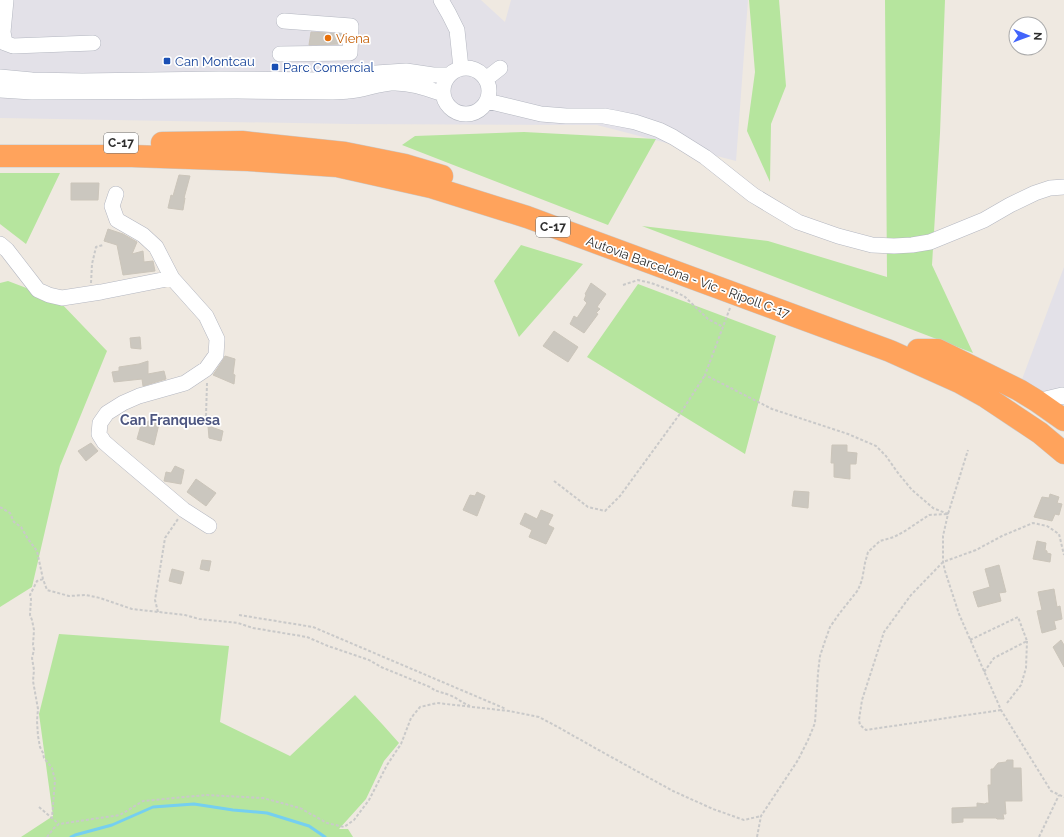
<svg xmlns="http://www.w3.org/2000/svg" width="1064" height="837" font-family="Raleway,sans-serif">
	<rect width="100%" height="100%" fill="#efe9e1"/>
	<!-- industrial -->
	<path fill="#e3e1e8" d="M 0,0 L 481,0 L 505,22 L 511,0 L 748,0 L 736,161 L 597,125 L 350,124 L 0,118 Z
		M 1064,267 L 1064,414 L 1021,382 Z"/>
	<!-- green -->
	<path fill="#b6e59e" d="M 749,0 L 779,0 L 786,86 L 771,124 L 770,182 L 747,131 L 755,72 Z
		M 885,0 L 945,0 L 940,133 L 932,265 L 973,353 L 642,226 L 768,241 L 887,277 Z
		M 524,132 L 656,139 L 608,225 L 402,145 L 415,136 Z
		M 0,173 L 60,173 L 26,244 L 0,224 Z
		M 521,245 L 583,264 L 519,337 L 494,281 Z
		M 8,281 L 58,300 L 107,351 L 60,466 L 32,587 L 0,607 L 0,283 Z
		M 638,284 L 776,336 L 745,454 L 587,357 Z
		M 59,634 L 229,646 L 220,722 L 290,756 L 355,695 L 383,725 L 399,743 L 384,761 L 366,799 L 339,829 L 348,829 L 353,837 L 21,837 L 53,816 L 39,714 Z"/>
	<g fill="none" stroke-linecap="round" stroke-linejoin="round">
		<!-- stream -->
		<path stroke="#75cff0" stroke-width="3" d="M 71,837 L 75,835 L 112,825 L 153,807 L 194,804 L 233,810 L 267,813 L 309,826 L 325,837"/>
	</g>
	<!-- building -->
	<path fill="#cbc7bf" stroke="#cbc5ba" d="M 311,32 L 342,34 L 341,44 L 309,45 Z
		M 179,175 L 190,176 L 184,198 L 185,198 L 183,210 L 168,208 L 171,195 L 173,196 Z
		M 71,183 L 99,183 L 98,200 L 71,200 Z
		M 108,229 L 123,234 L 137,242 L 132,254 L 143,251 L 144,262 L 153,261 L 155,271 L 123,275 L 117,245 L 104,241 Z
		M 591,283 L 606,294 L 597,307 L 600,309 L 596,313 L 598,314 L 584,333 L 570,324 L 574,316 L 577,318 L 587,303 L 584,300 L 586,295 L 585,294 Z
		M 554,331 L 578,347 L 568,362 L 543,346 Z
		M 140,337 L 141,349 L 131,348 L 130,338 Z
		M 225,356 L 235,359 L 233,374 L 235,375 L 234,384 L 213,375 L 223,360 Z
		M 148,361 L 148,374 L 164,371 L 166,379 L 143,386 L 142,379 L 114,382 L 112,372 L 119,371 L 119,367 L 139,364 Z
		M 148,421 L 159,424 L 154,445 L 137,439 L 141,425 L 146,427 Z
		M 208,426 L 223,431 L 221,441 L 209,438 Z
		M 91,443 L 98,451 L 86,461 L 78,451 Z
		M 832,445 L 847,445 L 847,452 L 857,453 L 856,464 L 850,464 L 850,479 L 834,477 L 834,463 L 831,463 Z
		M 175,466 L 184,470 L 181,484 L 164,481 L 166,472 L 171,473 Z
		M 196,479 L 216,493 L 206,506 L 187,492 Z
		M 794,491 L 809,492 L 808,508 L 792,506 Z
		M 477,492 L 485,496 L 477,516 L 463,510 L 470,495 L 475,496 Z
		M 1050,494 L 1059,497 L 1057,503 L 1062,504 L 1059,515 L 1055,514 L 1052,521 L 1034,517 L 1042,497 L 1049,498 Z
		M 541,510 L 553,515 L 548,525 L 554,528 L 546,544 L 529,537 L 532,530 L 520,524 L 525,513 L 537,519 Z
		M 1037,541 L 1046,543 L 1045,550 L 1047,551 L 1047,553 L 1051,554 L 1050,562 L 1033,559 Z
		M 202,560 L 211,561 L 209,571 L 200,569 Z
		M 999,565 L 1006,592 L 999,593 L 1001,601 L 978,607 L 973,592 L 990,587 L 985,569 Z
		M 172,569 L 184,572 L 181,584 L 169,581 Z
		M 1054,589 L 1057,607 L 1060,606 L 1062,619 L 1054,621 L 1056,629 L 1042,633 L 1037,611 L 1042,610 L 1038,592 Z
		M 1061,640 L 1064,645 L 1064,667 L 1053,647 Z
		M 1007,760 L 1013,760 L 1013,768 L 1021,768 L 1022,801 L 1005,801 L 1006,814 L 1003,814 L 1004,819 L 997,819 L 996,818 L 963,818 L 963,822 L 952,823 L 952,808 L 977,807 L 977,803 L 985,804 L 986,803 L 989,803 L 988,785 L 991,785 L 991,769 L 993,769 L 998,763 L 1006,762 Z"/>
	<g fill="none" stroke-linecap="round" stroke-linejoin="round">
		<!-- minor casing -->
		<g stroke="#b4b7c1" stroke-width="16">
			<path id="minor" d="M 6,0 L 3,32 L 5,43 L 13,46 L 93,43
				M 441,0 L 449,14 L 457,30 L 461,68
				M 280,54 L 350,53 L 351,26 L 284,21
				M443 91a23 23 0 1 1 46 0a23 23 0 1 1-46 0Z
				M 0,77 L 32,80 L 82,81 L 219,79 L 322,80 L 335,80 L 376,73 L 406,71 L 433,75 L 449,75
				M 486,79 L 500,68
				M 0,90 L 32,92 L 237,91 L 333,92 C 338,92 344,92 349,91 C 363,90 377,84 391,83 C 410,82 426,88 443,94
				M 487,101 L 541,114 L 566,116 L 604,116 L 615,118 L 635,122 L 659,130 L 673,137 L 705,157 L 753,195 L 798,222 L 838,236 L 872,245 L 894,246 L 912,245 L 930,242 L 984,220 L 1010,205 L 1035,193 L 1050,188 L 1064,187
				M 116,194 L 112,206 L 117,220 L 143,235 L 156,247 L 172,278 L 206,316 L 217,339 L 216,355 L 206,369 L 185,383 L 139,396 L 123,403 L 107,413 L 100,423 L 99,434 L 104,442 L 112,449 L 184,510 L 209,526
				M 0,244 L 7,250 L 38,290 L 49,295 L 62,298 L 101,292 L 172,278
				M 1037,401 L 1062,395 L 1064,397"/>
		</g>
		<!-- highway casing -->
		<g stroke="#c9c9c9" stroke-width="23">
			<path id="highway" d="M 162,143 L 242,142 L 345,153 L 405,165 L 442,176
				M 0,156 L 132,156 L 248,160 L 337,166 L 431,187 L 527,217 L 890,351 L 959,382 L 986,397 L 1040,433 L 1064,453
				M 918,350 L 938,350 L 1019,390 L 1037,401 L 1064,420"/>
		</g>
		<!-- path -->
		<path stroke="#c9c9c9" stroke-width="2" stroke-dasharray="3 2" stroke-linecap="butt" d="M 91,283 L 92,264 L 96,247 L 103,245
			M 623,285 L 638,280 L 651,283 L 673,291 L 684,296 L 708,319 L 723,327
			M 730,308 L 705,375 L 772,409 L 848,434 L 876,446 L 886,456 L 898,473 L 912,490 L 933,508 L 948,514 L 943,536 L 943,562 L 945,571 L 959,614 L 1001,710 L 1051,791 L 1064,797
			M 207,383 L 206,416 L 209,425
			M 554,481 L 588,507 L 605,511 L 620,496 L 682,411 L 705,375
			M 0,507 L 10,513 L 14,522 L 21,527 L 28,539 L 37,551 L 43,579 L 47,590 L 69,596 L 86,595 L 100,598 L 132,609 L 185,615 L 199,619 L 238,623 L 253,628 L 307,637 L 328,646 L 369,660 L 381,667 L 430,687 C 438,693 440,691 449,695 C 456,697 462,703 470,706
			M 43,579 L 37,581 L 30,595 L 31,599 L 30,615 L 32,620 L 34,630 L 33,645 L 34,650 L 32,658 L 34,670 L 33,681 L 38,709 L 37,721 L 38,736 L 40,747 L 43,753 L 44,758 L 52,768 L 55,780 L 52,818
			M 158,612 L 155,600 L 165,538 L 178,519
			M 239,615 L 313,627 L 506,709
			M 970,640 L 1018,617 L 1027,641 L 994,658 L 984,672
			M 1007,703 L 1021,685 L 1026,668 L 1027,641
			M 1001,710 L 866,730 L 860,725 L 859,720 L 862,700 L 884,632 L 911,595 L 943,562 L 976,550 L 1002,536 L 1033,523 L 1047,526 L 1059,534 L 1064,555
			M 39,807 L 59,824
			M 47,837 L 54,828 L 59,824 L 120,815 L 143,801 L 206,795 L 263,798 L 300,808 L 327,823 L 344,827 L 354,820 L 369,800 L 387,765 L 401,744 L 411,718 L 420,707 L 437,703 L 509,711 L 539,717 L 556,726 L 604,753 L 673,791 L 713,809 L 744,820 L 761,816
			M 757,837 L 761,816 L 798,760 L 808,740 L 815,723 L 818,673 L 820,656 L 825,641 L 830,627 L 839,614 L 858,590 L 862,580 L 865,563 L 868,552 L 880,541 L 894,537 L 905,531 L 929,515 L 948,514 L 968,450
			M 1039,837 L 1059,795"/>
		<!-- minor -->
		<use href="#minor" stroke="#fff" stroke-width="15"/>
		<!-- highway -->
		<use href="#highway" stroke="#ffa35c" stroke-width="22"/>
	</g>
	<!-- markers -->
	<circle fill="#e8710a" stroke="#fff" stroke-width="1.5" cx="328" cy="38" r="4"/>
	<g fill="#1a4fb4" stroke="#fff" stroke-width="1.5">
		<rect x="163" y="57" width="8" height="8" rx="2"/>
		<rect x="271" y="63" width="8" height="8" rx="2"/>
	</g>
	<g text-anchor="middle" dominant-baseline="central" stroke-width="3.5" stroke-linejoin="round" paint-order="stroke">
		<!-- shield labels -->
		<g fill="#fff" stroke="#6d6d6d" stroke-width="1">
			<rect x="104" y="133" width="34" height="20" rx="3"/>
			<rect x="536" y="217" width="34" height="20" rx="3"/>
		</g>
		<g font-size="12" font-weight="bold" fill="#2e2e2e">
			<text x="121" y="143">C-17</text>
			<text x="553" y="227">C-17</text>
		</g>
		<!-- food labels -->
		<g font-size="13" fill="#c56008" stroke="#fff" text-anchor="start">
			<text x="336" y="38">Viena</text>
		</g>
		<!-- transit labels -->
		<g font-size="13" fill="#164399" stroke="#fff" text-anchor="start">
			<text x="175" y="61">Can Montcau</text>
			<text x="283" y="67">Parc Comercial</text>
		</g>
		<!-- street labels -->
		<g font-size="13" fill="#2e2e2e" stroke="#fff">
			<text transform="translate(688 277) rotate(20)">Autovia Barcelona - Vic - Ripoll C-17</text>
		</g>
		<!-- neighbourhood labels -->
		<g font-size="14" font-weight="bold" fill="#4d5680" stroke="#fff">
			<text x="170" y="420">Can Franquesa</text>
		</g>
	</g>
	<!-- north arrow -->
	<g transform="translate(1028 36) rotate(91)"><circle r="19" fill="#ffffff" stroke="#ababab"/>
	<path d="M0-3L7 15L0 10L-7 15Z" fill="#4264fb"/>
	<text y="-6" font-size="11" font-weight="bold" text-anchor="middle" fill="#2e2e2e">N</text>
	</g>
</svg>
